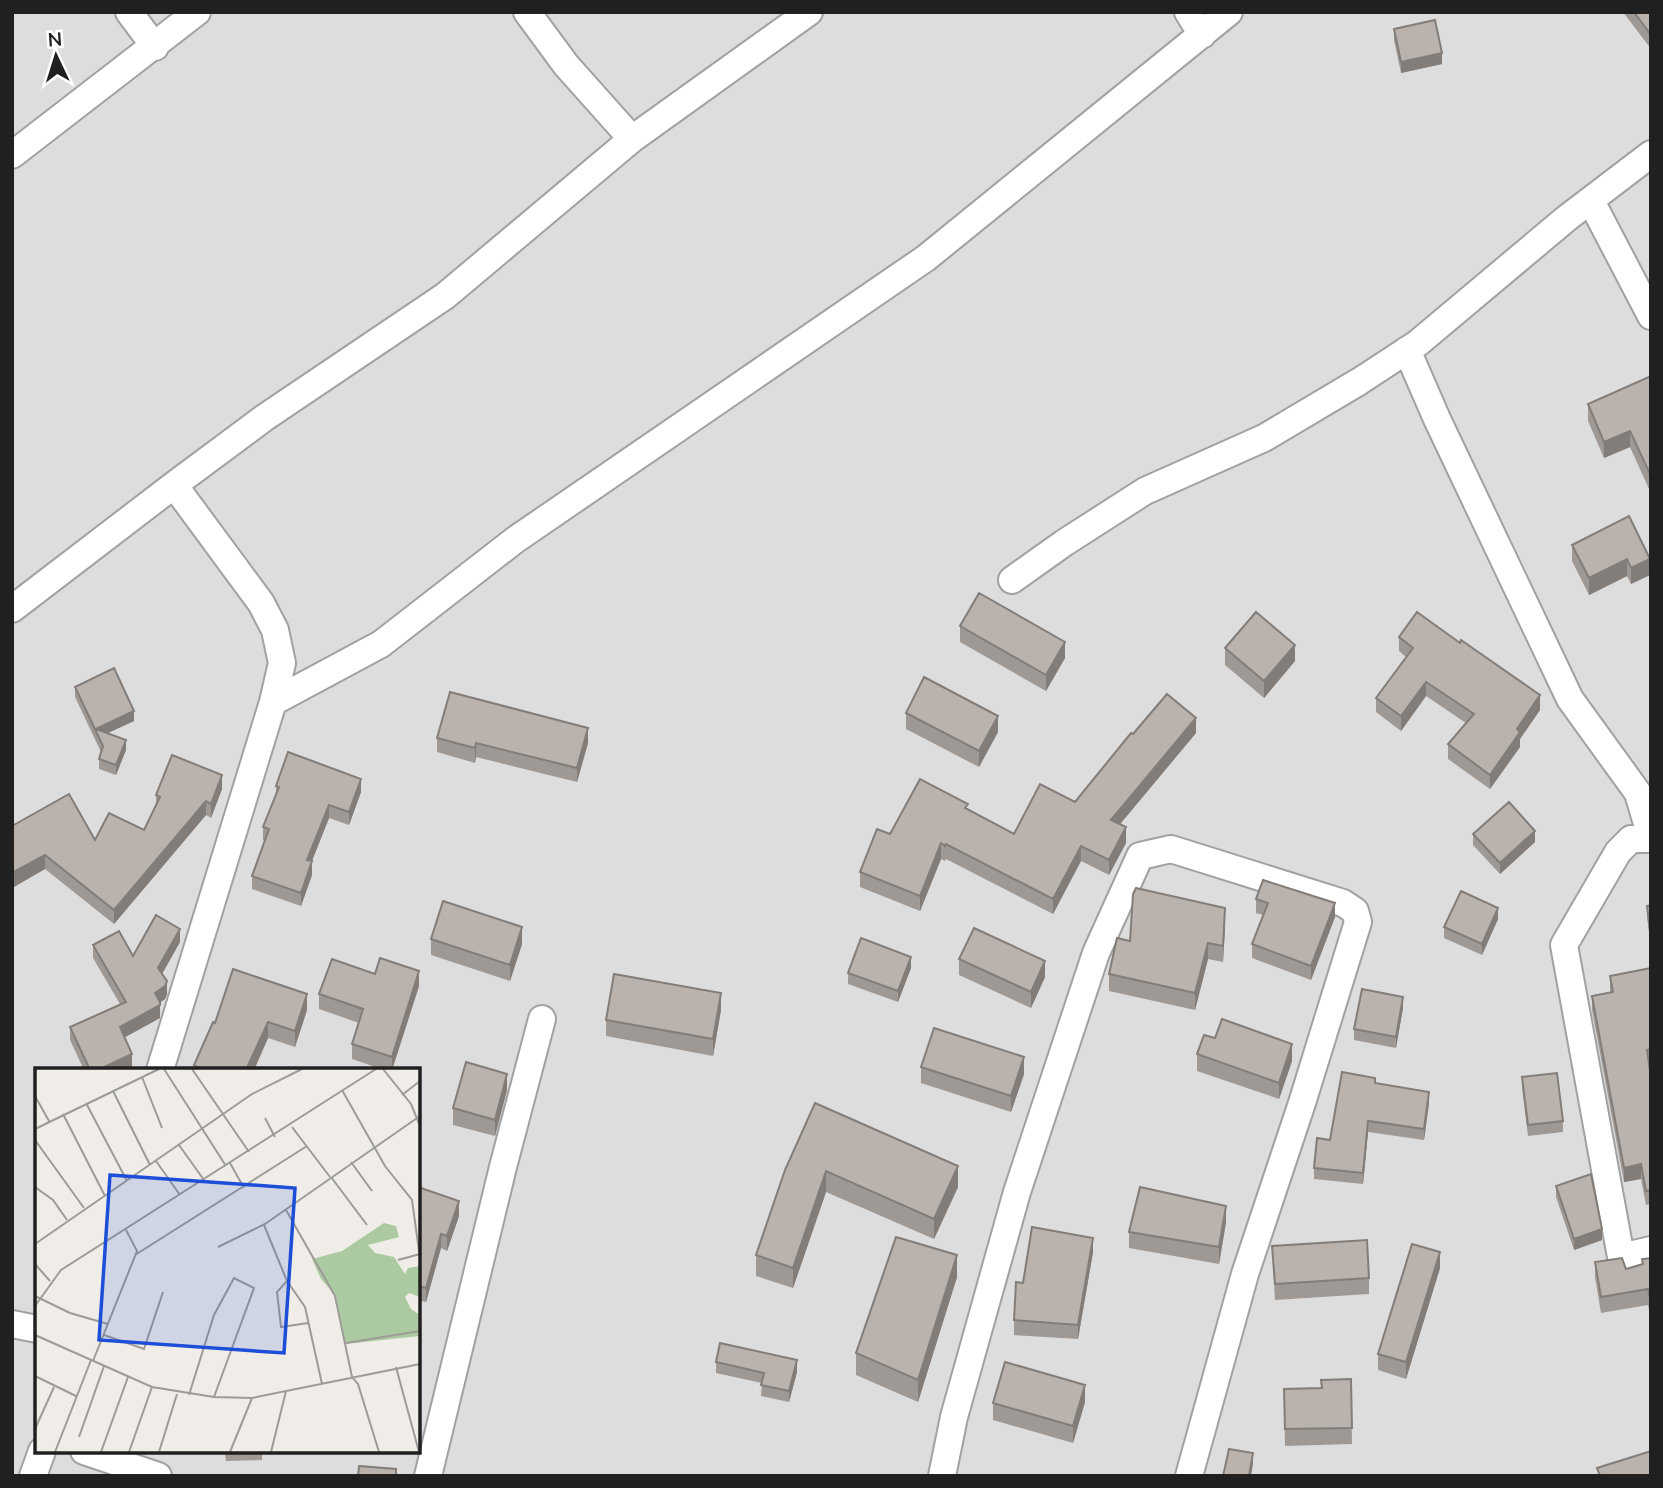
<svg xmlns="http://www.w3.org/2000/svg" width="1663" height="1488" font-family="Mulish,sans-serif">
	<rect width="100%" height="100%" fill="#f0ede8"/>
	<!-- residential -->
	<path fill="#dedddd" fill-rule="evenodd" d="M 12,12 L 1651,12 L 1651,1476 L 12,1476 ZM 37,1070 L 418,1070 L 418,1451 L 37,1451 Z"/>
	<g fill="none" stroke-linecap="round" stroke-linejoin="round">
		<!-- street casing -->
		<g stroke="#a1a1a1" stroke-width="30">
			<path id="street" d="M 129,12 L 155,47
				M 527,12 L 566,65 L 632,139
				M 1188,12 L 1202,35
				M 12,155 L 197,12
				M 1591,201 L 1651,316
				M 1407,350 L 1437,419 L 1570,699 L 1638,793 L 1651,837
				M 1012,580 L 1064,543 L 1145,491 L 1264,438 L 1360,381 L 1418,343 L 1567,218 L 1651,154
				M 12,609 L 174,485 L 264,418 L 445,296 L 632,139 L 809,12
				M 273,702 L 381,644 L 515,540 L 926,258 L 1229,12
				M 1651,839 L 1631,839 L 1618,852 L 1564,945 L 1621,1257 L 1651,1250
				M 160,1070 L 273,702 L 282,663 L 275,630 L 261,603 L 174,485
				M 12,1324 L 37,1329
				M 84,1451 L 158,1476
				M 33,1476 L 42,1451
				M 428,1476 L 503,1167 L 542,1019
				M 942,1476 L 954,1417 L 1017,1192 L 1096,953 L 1140,856 L 1171,849 L 1343,903 L 1355,911 L 1358,922 L 1302,1103 L 1245,1274 L 1189,1476"/>
		</g>
		<!-- street -->
		<use href="#street" stroke="#fff" stroke-width="26"/>
	</g>
	<!-- wall -->
	<path fill="#9f9995" d="M 1623,12 L 1651,12 L 1651,49 Z
		M 1394,29 L 1442,64 L 1401,73 L 1394,40 Z
		M 1651,376 L 1651,488 L 1649,489 L 1630,447 L 1604,458 L 1588,421 L 1588,404 Z
		M 1572,545 L 1650,559 L 1650,575 L 1631,584 L 1627,576 L 1589,595 L 1572,561 Z
		M 960,626 L 1065,658 L 1046,691 L 960,642 Z
		M 1399,637 L 1540,710 L 1520,739 L 1520,747 L 1490,789 L 1448,759 L 1448,744 L 1466,723 L 1426,696 L 1401,731 L 1376,712 L 1376,698 L 1406,657 L 1399,651 Z
		M 1225,648 L 1295,661 L 1264,698 L 1225,665 Z
		M 75,687 L 134,721 L 108,733 L 126,750 L 116,775 L 99,769 L 99,759 L 101,752 L 75,697 Z
		M 906,713 L 998,732 L 979,767 L 906,729 Z
		M 1196,733 L 1120,824 L 1126,843 L 1109,875 L 1081,861 L 1053,914 L 946,859 L 945,861 L 941,859 L 920,911 L 860,887 L 860,872 L 890,834 L 968,809 L 1014,834 L 1075,802 L 1133,734 Z
		M 437,738 L 588,743 L 577,782 L 476,757 L 475,763 L 437,752 Z
		M 276,786 L 361,792 L 349,825 L 329,818 L 312,861 L 312,875 L 301,906 L 252,889 L 252,876 L 265,841 L 263,840 L 263,827 L 276,794 Z
		M 222,789 L 211,818 L 206,815 L 114,924 L 45,869 L 12,888 L 12,826 L 95,840 L 144,830 L 156,805 L 156,795 Z
		M 1473,834 L 1535,842 L 1500,874 L 1473,845 Z
		M 1256,899 L 1335,917 L 1311,980 L 1252,958 L 1252,944 L 1263,915 L 1256,913 Z
		M 1651,905 L 1651,949 L 1647,917 L 1647,906 Z
		M 1498,919 L 1482,955 L 1444,938 L 1444,927 Z
		M 1225,925 L 1223,962 L 1208,959 L 1195,1010 L 1109,991 L 1109,974 L 1130,941 Z
		M 431,939 L 522,944 L 510,981 L 431,955 Z
		M 180,942 L 162,974 L 167,994 L 165,999 L 160,1002 L 160,1018 L 125,1037 L 132,1067 L 126,1070 L 84,1070 L 70,1040 L 70,1027 L 120,1004 L 93,958 L 93,945 L 133,956 Z
		M 959,959 L 1045,977 L 1031,1008 L 959,975 Z
		M 911,968 L 898,1002 L 848,984 L 848,973 Z
		M 1651,968 L 1651,1064 L 1649,1064 L 1651,1078 L 1651,1204 L 1646,1205 L 1641,1179 L 1624,1182 L 1592,1010 L 1592,996 L 1610,992 L 1610,976 Z
		M 375,974 L 419,986 L 392,1070 L 384,1070 L 352,1059 L 352,1044 L 359,1023 L 319,1009 L 319,994 Z
		M 1403,1008 L 1396,1048 L 1354,1040 L 1354,1029 Z
		M 307,1010 L 295,1047 L 268,1038 L 254,1070 L 194,1070 L 194,1065 L 215,1023 Z
		M 721,1010 L 713,1056 L 606,1036 L 606,1020 Z
		M 1215,1038 L 1292,1061 L 1279,1099 L 1197,1071 L 1197,1054 Z
		M 921,1067 L 1024,1074 L 1011,1112 L 921,1083 Z
		M 1522,1077 L 1563,1121 L 1563,1132 L 1528,1136 L 1522,1088 Z
		M 1375,1083 L 1429,1103 L 1424,1140 L 1368,1132 L 1363,1184 L 1314,1179 L 1314,1168 L 1330,1140 Z
		M 507,1090 L 495,1136 L 453,1125 L 453,1108 Z
		M 815,1103 L 958,1187 L 934,1239 L 826,1192 L 793,1288 L 756,1276 L 756,1255 Z
		M 1556,1186 L 1602,1240 L 1574,1250 L 1556,1197 Z
		M 418,1187 L 459,1216 L 447,1251 L 441,1248 L 426,1302 L 418,1300 Z
		M 1226,1222 L 1219,1264 L 1129,1248 L 1129,1232 Z
		M 1272,1246 L 1369,1278 L 1369,1294 L 1275,1300 Z
		M 1093,1252 L 1078,1339 L 1014,1335 L 1014,1320 L 1023,1283 Z
		M 1651,1258 L 1651,1318 L 1648,1305 L 1601,1313 L 1595,1277 L 1595,1262 L 1626,1269 L 1642,1264 L 1642,1259 Z
		M 1440,1268 L 1406,1379 L 1378,1370 L 1378,1354 Z
		M 957,1277 L 918,1402 L 856,1375 L 856,1353 Z
		M 716,1362 L 797,1372 L 789,1402 L 761,1396 L 762,1383 L 716,1373 Z
		M 1351,1379 L 1352,1444 L 1285,1446 L 1284,1405 L 1322,1388 Z
		M 1085,1402 L 1073,1443 L 993,1420 L 993,1403 Z
		M 225,1451 L 262,1451 L 262,1460 L 226,1461 Z"/>
	<!-- shaded-wall -->
	<path fill="#827d79" d="M 1442,53 L 1442,64 L 1401,73 L 1401,62 Z
		M 1630,431 L 1630,447 L 1604,458 L 1604,442 Z
		M 1651,471 L 1651,488 L 1649,489 L 1649,472 Z
		M 1627,559 L 1627,576 L 1589,595 L 1589,578 Z
		M 1650,559 L 1650,575 L 1631,584 L 1631,568 Z
		M 1065,642 L 1065,658 L 1046,691 L 1046,675 Z
		M 1295,645 L 1295,661 L 1264,698 L 1264,681 Z
		M 1426,682 L 1426,696 L 1401,731 L 1401,716 Z
		M 1540,695 L 1540,710 L 1520,739 L 1520,747 L 1490,789 L 1490,775 L 1517,729 Z
		M 134,711 L 134,721 L 99,737 L 96,729 Z
		M 998,716 L 998,732 L 979,767 L 979,751 Z
		M 1196,718 L 1196,733 L 1111,835 L 1111,820 Z
		M 588,728 L 588,743 L 577,782 L 577,768 Z
		M 126,740 L 126,750 L 116,775 L 116,765 Z
		M 476,743 L 476,757 L 475,763 L 475,748 Z
		M 222,775 L 222,789 L 211,818 L 211,804 Z
		M 361,779 L 361,792 L 349,825 L 349,812 Z
		M 206,801 L 206,815 L 114,924 L 114,910 Z
		M 329,805 L 329,818 L 307,873 L 307,860 Z
		M 1126,827 L 1126,843 L 1109,875 L 1109,860 Z
		M 1535,831 L 1535,842 L 1500,874 L 1500,863 Z
		M 941,843 L 941,859 L 920,911 L 920,896 Z
		M 1081,846 L 1081,861 L 1053,914 L 1053,899 Z
		M 45,855 L 45,869 L 12,888 L 12,873 Z
		M 312,861 L 312,875 L 301,906 L 301,893 Z
		M 1335,903 L 1335,917 L 1311,980 L 1311,966 Z
		M 1225,908 L 1225,925 L 1223,962 L 1223,946 Z
		M 1498,908 L 1498,919 L 1482,955 L 1482,944 Z
		M 522,927 L 522,944 L 510,981 L 510,965 Z
		M 180,929 L 180,942 L 158,981 L 158,968 Z
		M 1208,943 L 1208,959 L 1195,1010 L 1195,993 Z
		M 911,957 L 911,968 L 898,1002 L 898,991 Z
		M 1045,961 L 1045,977 L 1031,1008 L 1031,992 Z
		M 419,971 L 419,986 L 392,1070 L 392,1057 Z
		M 167,981 L 167,994 L 165,999 L 155,1006 L 155,993 Z
		M 721,993 L 721,1010 L 713,1056 L 713,1039 Z
		M 307,994 L 307,1010 L 295,1047 L 295,1031 Z
		M 1403,997 L 1403,1008 L 1396,1048 L 1396,1037 Z
		M 160,1002 L 160,1018 L 120,1040 L 120,1027 Z
		M 268,1022 L 268,1038 L 254,1070 L 246,1070 Z
		M 1292,1044 L 1292,1061 L 1279,1099 L 1279,1083 Z
		M 132,1054 L 132,1067 L 126,1070 L 98,1070 Z
		M 1024,1057 L 1024,1074 L 1011,1112 L 1011,1096 Z
		M 507,1074 L 507,1090 L 495,1136 L 495,1120 Z
		M 1429,1092 L 1429,1103 L 1424,1140 L 1424,1129 Z
		M 1368,1121 L 1368,1132 L 1363,1184 L 1363,1173 Z
		M 1641,1164 L 1641,1179 L 1624,1182 L 1624,1168 Z
		M 958,1166 L 958,1187 L 934,1239 L 934,1219 Z
		M 826,1171 L 826,1192 L 793,1288 L 793,1268 Z
		M 459,1201 L 459,1216 L 447,1251 L 447,1236 Z
		M 1226,1206 L 1226,1222 L 1219,1264 L 1219,1247 Z
		M 1602,1229 L 1602,1240 L 1574,1250 L 1574,1239 Z
		M 441,1234 L 441,1248 L 426,1302 L 426,1288 Z
		M 1093,1238 L 1093,1252 L 1078,1339 L 1078,1325 Z
		M 1440,1252 L 1440,1268 L 1406,1379 L 1406,1362 Z
		M 957,1255 L 957,1277 L 918,1402 L 918,1380 Z
		M 797,1360 L 797,1372 L 789,1402 L 789,1391 Z
		M 1085,1385 L 1085,1402 L 1073,1443 L 1073,1426 Z
		M 1253,1453 L 1253,1464 L 1251,1476 L 1249,1476 Z"/>
	<!-- building -->
	<path fill="#b9b2ad" stroke="#827d79" stroke-width="2" d="M 1634,12 L 1651,12 L 1651,35 Z
		M 1435,20 L 1442,53 L 1401,62 L 1394,29 Z
		M 1651,376 L 1651,471 L 1649,472 L 1630,431 L 1604,442 L 1588,404 Z
		M 1629,516 L 1650,559 L 1631,568 L 1627,559 L 1589,578 L 1572,545 Z
		M 979,593 L 1065,642 L 1046,675 L 960,626 Z
		M 1256,612 L 1295,645 L 1264,681 L 1225,648 Z
		M 1417,612 L 1460,643 L 1461,640 L 1540,695 L 1517,729 L 1520,732 L 1490,775 L 1448,744 L 1474,714 L 1426,682 L 1401,716 L 1376,698 L 1413,648 L 1399,637 Z
		M 114,668 L 134,711 L 96,729 L 126,740 L 116,765 L 99,759 L 103,746 L 75,687 Z
		M 924,677 L 998,716 L 979,751 L 906,713 Z
		M 450,692 L 588,728 L 577,768 L 476,743 L 475,748 L 437,738 Z
		M 1167,694 L 1196,718 L 1111,820 L 1126,827 L 1109,860 L 1081,846 L 1053,899 L 946,844 L 945,846 L 941,843 L 920,896 L 860,872 L 877,829 L 890,834 L 920,779 L 968,804 L 965,808 L 1014,834 L 1040,784 L 1075,802 L 1131,733 L 1133,734 Z
		M 288,752 L 361,779 L 349,812 L 329,805 L 307,860 L 312,861 L 301,893 L 252,876 L 269,829 L 263,827 L 279,787 L 276,786 Z
		M 172,755 L 222,775 L 211,804 L 206,801 L 114,910 L 45,855 L 12,873 L 12,826 L 69,794 L 95,840 L 109,813 L 144,830 L 160,797 L 156,795 Z
		M 1509,802 L 1535,831 L 1500,863 L 1473,834 Z
		M 1263,880 L 1335,903 L 1311,966 L 1252,944 L 1268,903 L 1256,899 Z
		M 1136,888 L 1225,908 L 1223,946 L 1208,943 L 1195,993 L 1109,974 L 1117,938 L 1130,941 L 1133,894 Z
		M 1461,891 L 1498,908 L 1482,944 L 1444,927 Z
		M 443,901 L 522,927 L 510,965 L 431,939 Z
		M 1651,905 L 1651,938 L 1647,906 Z
		M 156,915 L 180,929 L 158,968 L 167,981 L 165,986 L 155,993 L 160,1002 L 160,1005 L 120,1027 L 132,1054 L 98,1070 L 90,1070 L 70,1027 L 126,1002 L 93,945 L 119,931 L 133,956 Z
		M 974,928 L 1045,961 L 1031,992 L 959,959 Z
		M 861,938 L 911,957 L 898,991 L 848,973 Z
		M 380,958 L 419,971 L 392,1057 L 352,1044 L 363,1009 L 319,994 L 332,959 L 375,974 Z
		M 1651,968 L 1651,1049 L 1647,1050 L 1651,1078 L 1651,1190 L 1646,1191 L 1641,1164 L 1624,1168 L 1592,996 L 1613,992 L 1610,976 Z
		M 233,969 L 307,994 L 295,1031 L 268,1022 L 246,1070 L 203,1070 L 194,1065 L 213,1022 L 215,1023 Z
		M 614,974 L 721,993 L 713,1039 L 606,1020 Z
		M 1362,989 L 1403,997 L 1396,1037 L 1354,1029 Z
		M 1222,1019 L 1292,1044 L 1279,1083 L 1197,1054 L 1204,1035 L 1215,1038 Z
		M 934,1028 L 1024,1057 L 1011,1096 L 921,1067 Z
		M 466,1062 L 507,1074 L 495,1120 L 453,1108 Z
		M 1342,1072 L 1375,1078 L 1375,1083 L 1429,1092 L 1424,1129 L 1368,1121 L 1363,1173 L 1314,1168 L 1317,1138 L 1330,1140 Z
		M 1557,1073 L 1563,1121 L 1528,1125 L 1522,1077 Z
		M 815,1103 L 958,1166 L 934,1219 L 826,1171 L 793,1268 L 756,1255 L 785,1170 Z
		M 1591,1174 L 1602,1229 L 1574,1239 L 1556,1186 Z
		M 418,1187 L 459,1201 L 447,1236 L 441,1234 L 426,1288 L 418,1286 Z
		M 1140,1187 L 1226,1206 L 1219,1247 L 1129,1232 Z
		M 1032,1227 L 1093,1238 L 1078,1325 L 1014,1320 L 1016,1282 L 1023,1283 Z
		M 896,1237 L 957,1255 L 918,1380 L 856,1353 Z
		M 1367,1240 L 1369,1278 L 1275,1284 L 1272,1246 Z
		M 1412,1244 L 1440,1252 L 1406,1362 L 1378,1354 Z
		M 1622,1258 L 1626,1269 L 1643,1264 L 1642,1259 L 1651,1258 L 1651,1302 L 1648,1289 L 1601,1297 L 1595,1262 Z
		M 720,1343 L 797,1360 L 789,1391 L 761,1385 L 764,1373 L 716,1362 Z
		M 1005,1362 L 1085,1385 L 1073,1426 L 993,1403 Z
		M 1351,1379 L 1352,1428 L 1285,1429 L 1284,1389 L 1322,1388 L 1321,1380 Z
		M 1229,1449 L 1253,1453 L 1249,1476 L 1223,1476 Z
		M 1651,1451 L 1651,1476 L 1600,1476 L 1597,1468 Z
		M 359,1466 L 396,1469 L 396,1476 L 358,1476 Z"/>
	<!-- overview -->
	<g transform="translate(35 1068)">
		<rect width="385" height="385" fill="#f0ede8"/>
		<path d="M 349,155 L 361,158 L 364,169 L 333,177 L 340,185 L 359,189 L 370,206 L 373,200 L 385,198 L 385,229 L 374,225 L 370,229 L 376,241 L 385,247 L 385,268 L 310,276 L 301,228 L 286,211 L 277,191 L 307,183 Z" fill="#accaa1"/>
		<path fill="none" stroke="#9d9b98" stroke-width="2" d="M 129,1 L 191,98M 157,1 L 214,84M 348,1 L 376,36 L 385,58M 107,9 L 127,60M 307,22 L 350,98 L 377,132 L 385,190M 78,23 L 115,97M 367,27 L 385,13M 0,28 L 14,53M 51,35 L 92,113M 28,46 L 70,128M 230,50 L 240,69M 257,59 L 295,109M 0,61 L 124,1M 0,72 L 49,140M 144,77 L 169,112M 121,93 L 145,127M 316,94 L 337,123M 195,95 L 209,120M 296,109 L 332,157M 0,119 L 18,132 L 32,152M 251,142 L 300,228 L 317,309 L 323,316 L 344,384M 229,157 L 252,213 L 242,224 L 246,259 L 273,255M 0,176 L 217,26 L 267,1M 183,179 L 230,156 L 385,48M 100,187 L 272,78M 363,192 L 385,186M 0,196 L 15,213M 252,213 L 270,239 L 287,316M 0,228 L 35,245 L 73,256M 0,238 L 26,202 L 341,1M 0,267 L 117,319 L 179,329 L 217,330 L 385,296M 69,267 L 109,281 L 128,224M 311,275 L 385,263M 58,293 L 102,183 L 91,162M 361,299 L 384,384M 0,308 L 41,328M 154,327 L 179,247 L 199,210 L 219,220 L 179,329M 0,361 L 19,319M 44,369 L 69,298M 20,384 L 56,292M 66,384 L 93,309M 94,384 L 117,319M 124,384 L 142,326M 195,384 L 217,330M 236,384 L 251,323"/>
		<path fill="#1d4ed8" fill-opacity="0.15" stroke="#1d4ed8" stroke-width="3.5" d="M 75,107 L 260,120 L 249,285 L 64,272 Z"/>
		<rect width="385" height="385" fill="none" stroke="#202020" stroke-width="3.5"/>
	</g>
	<!-- border -->
	<rect width="1663" height="1488" fill="none" stroke="#202020" stroke-width="28"/>
	<!-- north arrow -->
	<g transform="translate(56 56) rotate(356)" stroke="#ffffff" stroke-width="5" paint-order="stroke">
	<path d="M0-5L12 26L0 18L-12 26Z" fill="#202020"/>
	<text y="-10" font-size="19" font-weight="bold" text-anchor="middle" fill="#202020">N</text>
	</g>
</svg>
